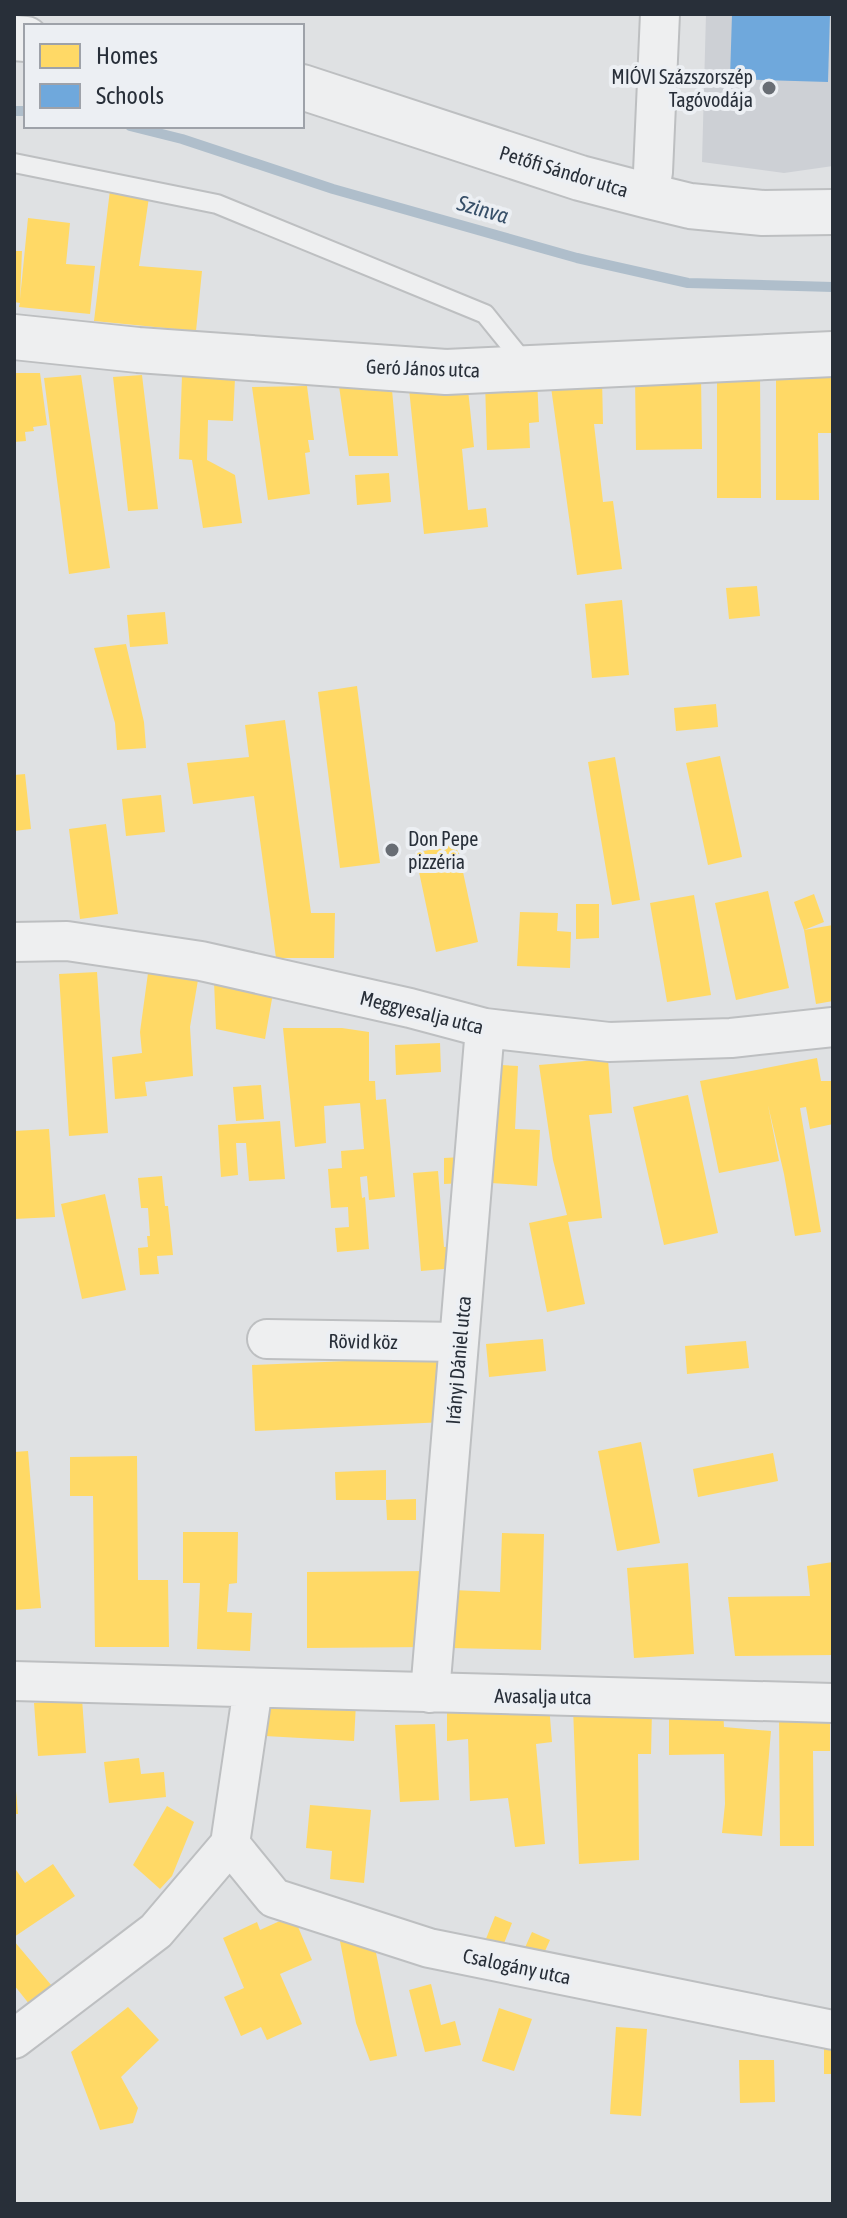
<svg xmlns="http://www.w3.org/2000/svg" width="847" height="2218" font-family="'Asap Condensed',sans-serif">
	<rect width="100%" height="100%" fill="#dfe1e3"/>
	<!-- built -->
	<path fill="#cdd0d5" d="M 706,14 L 833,14 L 833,166 L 784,173 L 702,162 Z"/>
	<!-- homes -->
	<path fill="#ffd966" d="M 110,190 L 149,197 L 139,266 L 202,271 L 196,331 L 94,321 Z
		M 28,218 L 70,223 L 66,264 L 95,266 L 90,314 L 19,307 L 20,303 L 14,302 L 14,251 L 22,251 L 20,299 Z
		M 14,373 L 40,373 L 47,425 L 33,427 L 34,431 L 25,432 L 26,441 L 14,442 Z
		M 81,375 L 110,568 L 69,574 L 44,378 Z
		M 142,375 L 158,509 L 128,511 L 113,377 Z
		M 182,376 L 235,378 L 233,421 L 208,420 L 207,460 L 235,475 L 242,523 L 203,528 L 192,460 L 179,459 Z
		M 635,376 L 701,376 L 702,449 L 636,450 Z
		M 717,376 L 760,376 L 761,498 L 717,498 Z
		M 776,376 L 833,377 L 833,433 L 818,433 L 819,500 L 776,500 Z
		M 537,378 L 539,422 L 529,423 L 530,448 L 487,450 L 485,381 Z
		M 602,378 L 603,424 L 594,424 L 603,502 L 613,501 L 622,569 L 577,575 L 550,380 Z
		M 338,379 L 391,379 L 398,456 L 349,456 Z
		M 408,379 L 467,380 L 474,447 L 462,449 L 468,510 L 486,508 L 488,527 L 424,534 Z
		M 307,386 L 314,440 L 308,440 L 310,452 L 305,453 L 310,494 L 268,500 L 252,387 Z
		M 389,473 L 391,502 L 357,505 L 355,475 Z
		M 757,586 L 760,616 L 729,619 L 726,588 Z
		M 622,600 L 629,675 L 592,678 L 585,604 Z
		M 165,612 L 168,644 L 130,647 L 127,615 Z
		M 126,644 L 144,722 L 146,748 L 117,750 L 115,723 L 94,648 Z
		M 357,686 L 380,863 L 340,868 L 318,692 Z
		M 716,704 L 718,727 L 676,731 L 674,708 Z
		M 285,720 L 311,913 L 335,913 L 334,958 L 276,958 L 254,796 L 193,804 L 187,763 L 249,757 L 245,725 Z
		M 720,756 L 742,857 L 708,865 L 686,763 Z
		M 615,757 L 640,900 L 612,905 L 588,762 Z
		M 25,774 L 31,829 L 14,831 L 14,775 Z
		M 161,795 L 165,832 L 126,836 L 122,799 Z
		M 106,824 L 118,914 L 80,919 L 69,829 Z
		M 457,844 L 478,942 L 436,952 L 415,853 Z
		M 768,891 L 789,988 L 736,1000 L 715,903 Z
		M 814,894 L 824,922 L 804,930 L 833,925 L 833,1001 L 816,1004 L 804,930 L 794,902 Z
		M 694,895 L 711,995 L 667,1002 L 650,903 Z
		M 576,904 L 599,904 L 599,938 L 576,939 Z
		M 520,912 L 558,913 L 557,931 L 571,932 L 570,968 L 517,966 Z
		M 97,972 L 108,1133 L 69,1136 L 59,974 Z
		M 148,973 L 198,980 L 190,1027 L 193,1076 L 145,1082 L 147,1096 L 115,1099 L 112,1057 L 142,1053 L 140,1032 Z
		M 214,981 L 273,993 L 265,1039 L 216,1029 Z
		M 283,1028 L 342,1028 L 369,1032 L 369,1081 L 375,1081 L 376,1100 L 386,1099 L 395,1197 L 369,1200 L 367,1176 L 360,1177 L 362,1198 L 365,1197 L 369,1249 L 337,1252 L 335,1228 L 349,1227 L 348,1207 L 331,1208 L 328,1169 L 342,1168 L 341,1151 L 364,1149 L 360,1103 L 324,1106 L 326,1143 L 295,1147 Z
		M 440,1043 L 441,1072 L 396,1075 L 395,1045 Z
		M 817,1058 L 821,1081 L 833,1081 L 833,1124 L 810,1129 L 806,1107 L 800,1108 L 821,1232 L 795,1236 L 784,1174 L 768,1105 L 779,1161 L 719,1173 L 700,1081 Z
		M 608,1059 L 612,1113 L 589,1115 L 602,1218 L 568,1222 L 585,1304 L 547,1312 L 529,1223 L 567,1215 L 553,1160 L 539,1065 Z
		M 483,1064 L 518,1066 L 515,1129 L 540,1130 L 537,1186 L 476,1182 Z
		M 261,1085 L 264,1119 L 236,1121 L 233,1087 Z
		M 688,1095 L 718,1233 L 664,1245 L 633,1107 Z
		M 280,1121 L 285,1179 L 249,1181 L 246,1143 L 236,1143 L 238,1175 L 221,1177 L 218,1125 Z
		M 49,1129 L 55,1217 L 14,1219 L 14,1131 Z
		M 463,1157 L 464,1183 L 444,1184 L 444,1158 Z
		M 438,1171 L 444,1247 L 453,1246 L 455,1268 L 421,1271 L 413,1173 Z
		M 162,1176 L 165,1206 L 168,1206 L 173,1255 L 157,1256 L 159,1274 L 140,1275 L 138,1248 L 148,1247 L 147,1236 L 150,1236 L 148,1208 L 141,1208 L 138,1178 Z
		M 105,1194 L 126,1290 L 82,1299 L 61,1204 Z
		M 543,1339 L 546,1371 L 489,1377 L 486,1344 Z
		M 746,1341 L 749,1368 L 687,1374 L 685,1346 Z
		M 442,1357 L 445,1422 L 255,1431 L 252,1365 Z
		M 641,1442 L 660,1543 L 617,1551 L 598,1451 Z
		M 28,1451 L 41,1608 L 14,1610 L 14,1452 Z
		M 773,1453 L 778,1481 L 698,1497 L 693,1469 Z
		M 137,1456 L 138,1580 L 168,1580 L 169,1647 L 95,1647 L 93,1496 L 70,1496 L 70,1457 Z
		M 386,1470 L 386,1500 L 336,1500 L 335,1472 Z
		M 416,1499 L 416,1520 L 387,1520 L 386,1500 Z
		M 183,1532 L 238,1532 L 237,1583 L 229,1584 L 227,1612 L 252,1613 L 250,1651 L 197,1649 L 200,1583 L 183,1583 Z
		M 502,1533 L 544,1534 L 541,1650 L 450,1648 L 452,1590 L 500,1592 Z
		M 833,1562 L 833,1655 L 735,1656 L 728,1597 L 810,1596 L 807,1566 Z
		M 688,1563 L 694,1654 L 634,1658 L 627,1568 Z
		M 429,1571 L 429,1647 L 307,1648 L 307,1572 Z
		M 267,1698 L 356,1703 L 354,1741 L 265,1736 Z
		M 82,1699 L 86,1753 L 38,1756 L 34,1703 Z
		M 549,1705 L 552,1742 L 536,1744 L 545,1844 L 515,1847 L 508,1798 L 470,1801 L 468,1739 L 447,1741 L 447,1707 Z
		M 573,1708 L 652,1711 L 651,1754 L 638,1754 L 639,1860 L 579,1864 Z
		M 723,1708 L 724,1727 L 771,1731 L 762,1836 L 722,1833 L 725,1804 L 724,1754 L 669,1755 L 669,1710 Z
		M 779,1710 L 830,1710 L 830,1751 L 813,1751 L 814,1846 L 780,1846 Z
		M 435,1724 L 439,1800 L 400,1802 L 395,1725 Z
		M 139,1758 L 141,1774 L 164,1772 L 166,1797 L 109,1803 L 104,1762 Z
		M 14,1791 L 16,1791 L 18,1814 L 14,1814 Z
		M 310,1805 L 371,1810 L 364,1883 L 330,1879 L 332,1851 L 306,1848 Z
		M 167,1806 L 194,1822 L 172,1876 L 160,1889 L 133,1865 Z
		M 53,1864 L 75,1896 L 14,1937 L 14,1867 L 25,1883 Z
		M 293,1915 L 312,1960 L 280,1974 L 302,2024 L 267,2040 L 261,2027 L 241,2036 L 224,1997 L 244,1988 L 223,1938 L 257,1922 L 260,1930 Z
		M 495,1916 L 512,1923 L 501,1951 L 484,1944 Z
		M 337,1926 L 373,1938 L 397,2056 L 370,2061 L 356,2023 Z
		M 532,1932 L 550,1940 L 541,1960 L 523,1952 Z
		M 14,1941 L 52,1986 L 30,2005 L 14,1985 Z
		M 431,1984 L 441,2025 L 455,2021 L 461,2045 L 425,2052 L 409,1990 Z
		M 128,2007 L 159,2040 L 121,2077 L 138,2108 L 133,2123 L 100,2130 L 71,2052 Z
		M 499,2008 L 532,2019 L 514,2071 L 482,2061 Z
		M 616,2027 L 647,2029 L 641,2116 L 610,2114 Z
		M 833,2038 L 833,2074 L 824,2074 L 824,2039 Z
		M 739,2060 L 774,2060 L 775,2102 L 740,2103 Z"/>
	<!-- schools -->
	<path fill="#6fa8dc" d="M 732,14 L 830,14 L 828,82 L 730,79 Z"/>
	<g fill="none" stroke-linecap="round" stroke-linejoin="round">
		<!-- stream -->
		<path stroke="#afbecb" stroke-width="10" d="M 14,111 L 26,111
			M 130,126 L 182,139 L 333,189 L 577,258 L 688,283 L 833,287"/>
		<!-- service casing -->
		<g stroke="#bdbfc1" stroke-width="22">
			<path id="service" d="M 14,163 L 217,204 L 485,314 L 527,366"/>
		</g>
		<!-- minor casing -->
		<g stroke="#bdbfc1" stroke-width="42">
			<path id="minor" d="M 649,196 L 653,172 L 660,14
				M 14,942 L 67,941 L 201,961 L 410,1008 L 485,1028 L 609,1042 L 731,1038 L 833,1027
				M 267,1339 L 459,1342
				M 14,1681 L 833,1703
				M 430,1693 L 485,1028
				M 230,1844 L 274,1898 L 429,1948 L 833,2030
				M 14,2039 L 156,1931 L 230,1844 L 253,1688"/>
		</g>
		<!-- tertiary casing -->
		<g stroke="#bdbfc1" stroke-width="48">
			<path id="tertiary" d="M 14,38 L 26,39
				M 302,87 L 580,178 L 649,196 L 690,206 L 763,213 L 833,212
				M 14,337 L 138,350 L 446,372 L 833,354"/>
		</g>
		<!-- service -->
		<use href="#service" stroke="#eeeff0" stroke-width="18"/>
		<!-- minor -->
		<use href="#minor" stroke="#eeeff0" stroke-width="38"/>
		<!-- tertiary -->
		<use href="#tertiary" stroke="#eeeff0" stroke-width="44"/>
	</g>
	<!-- markers -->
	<g fill="#686d74" stroke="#eceff3" stroke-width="3">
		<circle cx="769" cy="88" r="8"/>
		<circle cx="392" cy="850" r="8"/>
	</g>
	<g text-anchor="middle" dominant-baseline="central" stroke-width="8" stroke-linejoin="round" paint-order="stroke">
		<!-- poi labels -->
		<g font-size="20" fill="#282f39" stroke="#eceff3" text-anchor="end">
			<text x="753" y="76">MIÓVI Százszorszép<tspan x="753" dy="23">Tagóvodája</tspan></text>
			<text x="408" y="838" text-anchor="start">Don Pepe<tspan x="408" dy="23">pizzéria</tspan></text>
		</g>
		<!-- street labels -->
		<g font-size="20" fill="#282f39" stroke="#eceff3">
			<text transform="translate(564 171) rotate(17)">Petőfi Sándor utca</text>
			<text transform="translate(423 368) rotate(2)">Geró János utca</text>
			<text transform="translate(422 1012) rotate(14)">Meggyesalja utca</text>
			<text transform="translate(363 1341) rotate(1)">Rövid köz</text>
			<text transform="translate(458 1360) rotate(-85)">Irányi Dániel utca</text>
			<text transform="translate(543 1696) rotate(1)">Avasalja utca</text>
			<text transform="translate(517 1966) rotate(12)">Csalogány utca</text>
		</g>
		<!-- water labels -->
		<g font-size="22" font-style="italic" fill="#374f68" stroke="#eceff3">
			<text transform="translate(483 209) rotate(16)">Szinva</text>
		</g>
	</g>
	<!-- border -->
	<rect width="847" height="2218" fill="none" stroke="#282f39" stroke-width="32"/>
	<!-- legend -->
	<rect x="24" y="24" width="280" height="104" fill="#eceff3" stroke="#9ea2a9" stroke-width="2"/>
	<rect x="40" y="44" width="40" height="24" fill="#ffd966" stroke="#9ea2a9" stroke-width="2"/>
	<text x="96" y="64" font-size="24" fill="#282f39">Homes</text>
	<rect x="40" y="84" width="40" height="24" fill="#6fa8dc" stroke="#9ea2a9" stroke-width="2"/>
	<text x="96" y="104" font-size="24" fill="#282f39">Schools</text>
</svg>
